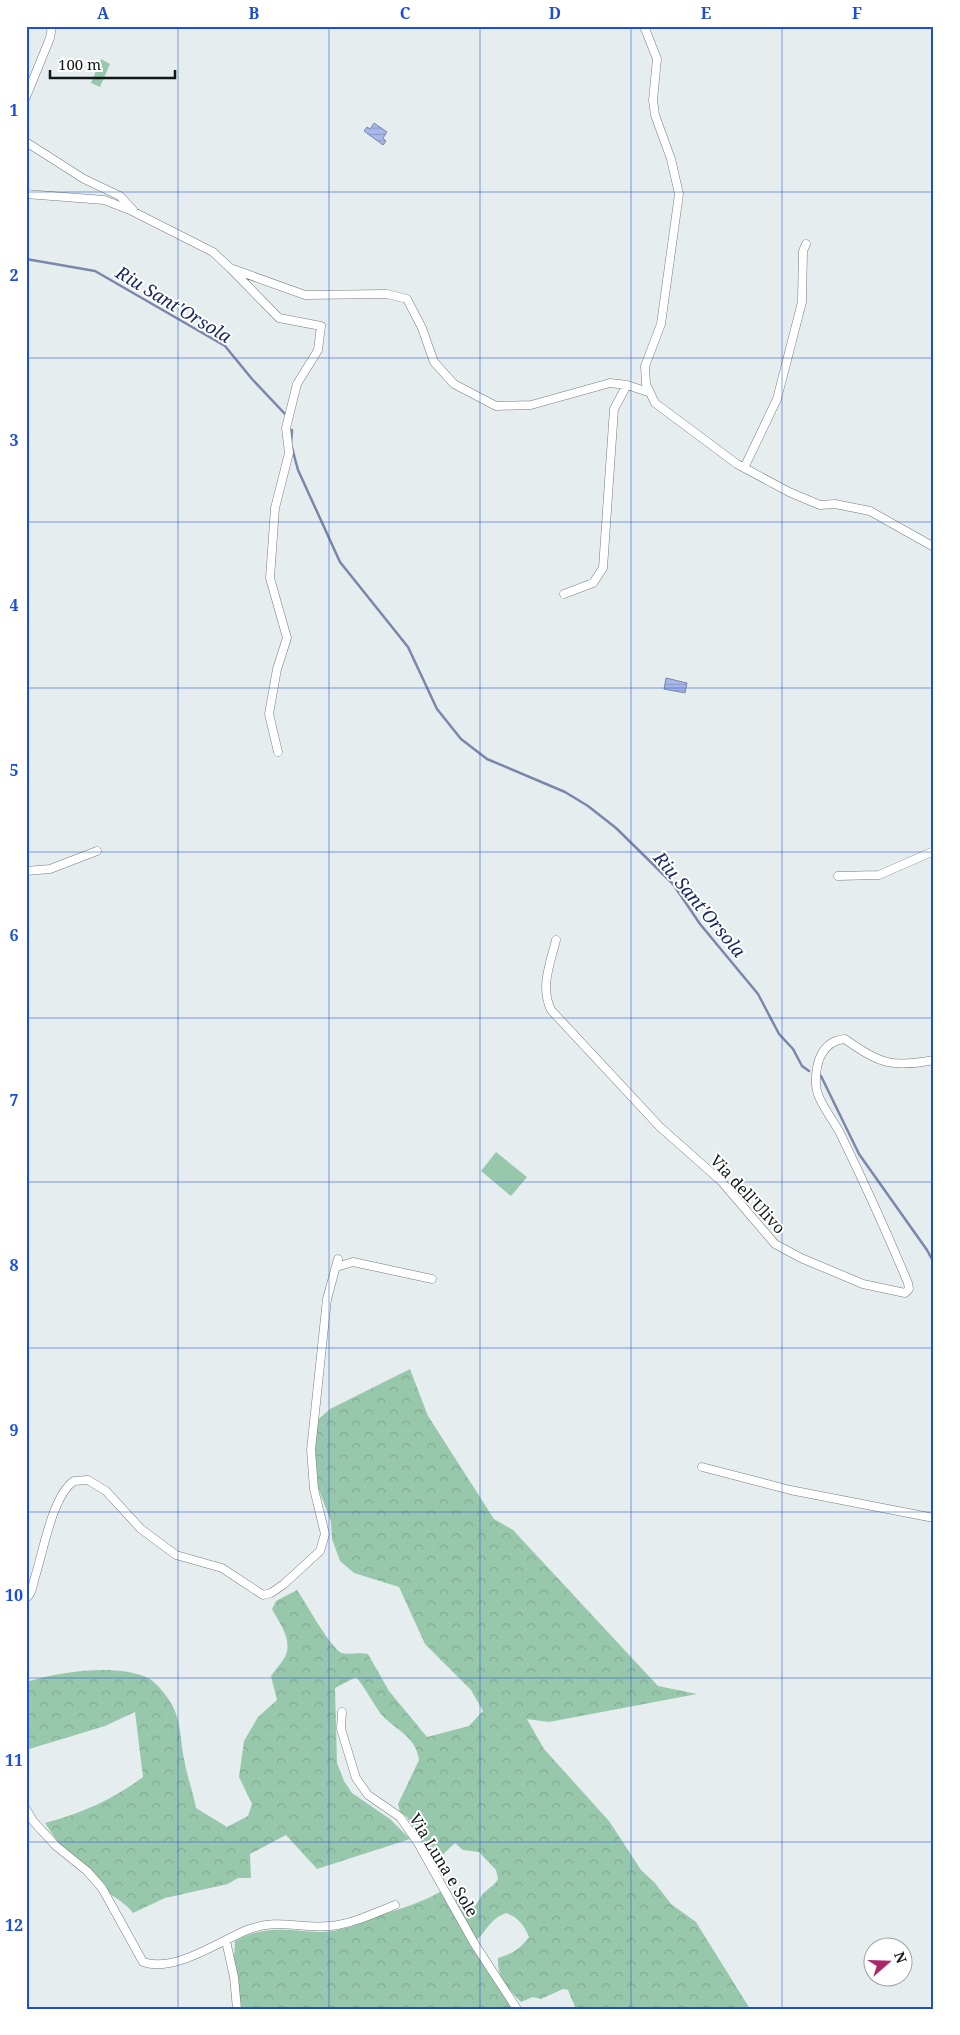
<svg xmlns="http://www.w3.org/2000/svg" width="960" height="2035" font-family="'Noto Serif',serif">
	<defs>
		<pattern id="forest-crowns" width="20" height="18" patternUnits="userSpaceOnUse" patternTransform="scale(1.25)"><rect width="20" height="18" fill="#98c8ac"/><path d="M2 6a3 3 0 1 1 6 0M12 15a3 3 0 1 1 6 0" fill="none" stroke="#82ab93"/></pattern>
		<pattern id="water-rules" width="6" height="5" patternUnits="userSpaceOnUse" patternTransform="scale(1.25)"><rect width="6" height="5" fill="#a7b7ea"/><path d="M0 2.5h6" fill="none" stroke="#8f9dc8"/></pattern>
	</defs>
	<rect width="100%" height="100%" fill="#e6edef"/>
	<!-- forest -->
	<path fill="url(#forest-crowns)" d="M 410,1369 L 428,1416 L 494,1519 L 513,1530 L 658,1686 L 697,1694 L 549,1722 L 527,1719 L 544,1749 L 609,1821 L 641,1870 L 655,1883 L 671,1904 L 696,1922 L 750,2009 L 576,2009 L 568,1990 L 563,1989 L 541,1999 L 533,1997 L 521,2002 C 507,1988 497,1978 498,1958 C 512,1954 520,1949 529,1937 C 524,1925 518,1917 506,1913 C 490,1919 488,1929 477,1940 L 473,1937 L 453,1901 L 460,1899 L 473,1908 C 479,1903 480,1895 486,1891 C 491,1886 495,1885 498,1879 L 496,1870 L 479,1852 L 463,1850 L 455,1843 L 438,1859 L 433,1861 L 428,1858 L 407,1817 L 400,1812 L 398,1804 L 419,1760 C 416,1734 391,1729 378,1710 C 370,1698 365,1688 356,1677 L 335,1688 L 337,1763 L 344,1781 L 352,1793 L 390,1819 L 410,1839 L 317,1869 L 286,1835 L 250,1854 L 251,1878 L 238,1878 L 228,1884 L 165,1898 L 133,1913 C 125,1902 113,1897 102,1888 C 78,1868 62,1850 45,1823 C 82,1813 112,1800 143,1777 L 135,1712 L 105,1726 L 26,1750 L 26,1682 C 58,1672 116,1663 148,1678 C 158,1683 173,1703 176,1714 C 181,1728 181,1745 184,1759 C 187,1776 193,1792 196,1808 L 227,1827 L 248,1816 L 252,1804 L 239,1777 L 244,1741 L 258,1717 L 277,1700 L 271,1676 C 275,1670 282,1662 285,1657 C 293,1640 280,1624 272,1609 L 276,1601 L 297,1590 C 306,1603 331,1649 342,1653 C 347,1655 359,1652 368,1654 L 389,1691 L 427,1737 L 469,1726 L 483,1711 L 471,1690 L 425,1644 L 399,1587 L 354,1573 L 340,1561 L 332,1539 L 331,1522 L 313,1474 L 314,1423 L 330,1409 Z
		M 443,1890 L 513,2009 L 241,2009 L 234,1956 L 235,1941 C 267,1924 287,1931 321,1932 C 341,1932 360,1923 379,1916 C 401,1908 422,1903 443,1890 Z"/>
	<!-- garden -->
	<path fill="#98c8ac" d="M 101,59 L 110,64 L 100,87 L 91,83 Z
		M 496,1152 L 527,1177 L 511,1196 L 481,1171 Z"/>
	<!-- water -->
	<path fill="url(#water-rules)" stroke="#7b87aa" d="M 374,123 L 387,132 L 383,138 L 386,141 L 383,145 L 364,131 L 367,127 L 370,129 Z
		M 666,678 L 687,683 L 685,693 L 664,689 Z"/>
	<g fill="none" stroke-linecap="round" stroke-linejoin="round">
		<!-- stream -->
		<path stroke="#7b87aa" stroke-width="2.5" d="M 26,259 L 95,271 L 225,346 L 252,379 L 285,414
			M 292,430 L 291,444 L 298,470 L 340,562 L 408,647 L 437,709 L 461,739 L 487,759 L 565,792 L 588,806 L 616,828 L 673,884 L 700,924 L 758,994 L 779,1034 L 793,1049 L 802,1066 L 809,1071
			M 821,1076 L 859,1154 L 927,1250 L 934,1263"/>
		<!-- minor casing -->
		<g stroke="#767d7e" stroke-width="9">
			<path id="minor" d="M 644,26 L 657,59 L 653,100 L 655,115 L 671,159 L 679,194 L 661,324 L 645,366 L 646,384 L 655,403 L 737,464 L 789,492 L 820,505 L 835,504 L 870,511 L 934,547
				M 26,97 L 50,38 L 52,26
				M 26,142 L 84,179 L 120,196 L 133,210
				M 26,194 L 104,200 L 130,210 L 213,252 L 230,268 L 305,295 L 387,294 L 407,299 L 422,328 L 434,362 L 454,384 L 496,406 L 531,405 L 610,383 L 627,385 L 648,392
				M 231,269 L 279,318 L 321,326 L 318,350 L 297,384 L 286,428 L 289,453 L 275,508 L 270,578 L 287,638 L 277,669 L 269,714 L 278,752
				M 744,468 L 777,399 L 802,302 L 803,251 L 806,244
				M 564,594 L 593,583 L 603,568 L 614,409 L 627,385
				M 26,871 L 50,869 L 97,851
				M 838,876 L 879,875 L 934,851
				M 556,940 C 550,964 540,987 551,1010 L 660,1127 L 721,1181 L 775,1244 L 801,1258 L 863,1284 L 905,1293 L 909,1289 L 908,1283 C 887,1233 864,1182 840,1133 C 833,1119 817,1101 816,1085 C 815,1064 821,1041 845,1039 C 879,1064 893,1068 934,1060
				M 336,1267 L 353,1262 L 432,1279
				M 702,1467 L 790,1490 L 934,1518
				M 26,1598 C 32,1594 33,1584 35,1577 C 43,1553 52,1496 74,1481 L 88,1480 L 106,1491 L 141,1529 L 176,1555 L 222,1568 L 263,1595 L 271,1593 L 284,1584 L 320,1551 L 325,1534 L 314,1489 L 311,1450 L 327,1299 L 338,1259
				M 342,1712 L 341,1729 L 356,1778 L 368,1795 L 400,1817 L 418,1843 L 474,1943 L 517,2009
				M 26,1809 L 33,1821 L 56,1846 L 87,1871 L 102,1888 L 143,1962 C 174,1973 218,1942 247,1930 C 277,1918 301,1929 330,1926 C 352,1924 375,1913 395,1905
				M 226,1941 L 234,1977 L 237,2009"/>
		</g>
		<!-- minor -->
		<use href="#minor" stroke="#fff" stroke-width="8"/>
	</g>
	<!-- grid -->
	<path fill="none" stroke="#1d4ed8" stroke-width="1" stroke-opacity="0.55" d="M 178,26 L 178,2009M 329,26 L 329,2009M 480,26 L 480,2009M 631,26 L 631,2009M 782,26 L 782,2009M 26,192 L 934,192M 26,358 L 934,358M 26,522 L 934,522M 26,688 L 934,688M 26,852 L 934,852M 26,1018 L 934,1018M 26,1182 L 934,1182M 26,1348 L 934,1348M 26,1512 L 934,1512M 26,1678 L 934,1678M 26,1842 L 934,1842"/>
	<g text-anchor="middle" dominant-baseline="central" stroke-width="4" stroke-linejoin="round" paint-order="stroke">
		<!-- street labels -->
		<g font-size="16" fill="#131616" stroke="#fff">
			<text transform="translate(748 1194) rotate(47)">Via dell'Ulivo</text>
			<text transform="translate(444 1865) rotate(59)">Via Luna e Sole</text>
		</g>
		<!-- water labels -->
		<g font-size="18" font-style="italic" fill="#1e2964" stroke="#fff">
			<text transform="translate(174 304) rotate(31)">Riu Sant'Orsola</text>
			<text transform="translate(700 904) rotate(50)">Riu Sant'Orsola</text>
		</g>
	</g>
	<!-- border -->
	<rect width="960" height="2035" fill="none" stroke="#ffffff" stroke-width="55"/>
	<!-- north arrow -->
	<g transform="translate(888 1962) rotate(70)"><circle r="24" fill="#ffffff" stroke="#a1a2a2"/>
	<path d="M0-4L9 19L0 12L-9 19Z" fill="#ad256b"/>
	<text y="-8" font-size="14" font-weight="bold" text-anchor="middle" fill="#131616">N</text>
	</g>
	<!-- scale -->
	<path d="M50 70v8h125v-8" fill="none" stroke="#131616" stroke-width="2.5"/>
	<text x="58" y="70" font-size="15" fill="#131616" stroke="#ffffff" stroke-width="4" paint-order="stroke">100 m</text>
	<rect x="28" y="28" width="904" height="1980" fill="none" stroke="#1d4ed8" stroke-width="2"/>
	<g font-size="16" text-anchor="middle" font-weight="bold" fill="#1d4ed8">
		<text x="103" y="19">A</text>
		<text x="254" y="19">B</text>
		<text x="405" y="19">C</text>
		<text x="555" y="19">D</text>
		<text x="706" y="19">E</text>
		<text x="857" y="19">F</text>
		<text x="14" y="116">1</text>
		<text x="14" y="281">2</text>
		<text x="14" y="446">3</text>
		<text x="14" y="611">4</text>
		<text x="14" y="776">5</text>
		<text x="14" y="941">6</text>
		<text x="14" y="1106">7</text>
		<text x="14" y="1271">8</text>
		<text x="14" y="1436">9</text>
		<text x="14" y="1601">10</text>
		<text x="14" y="1766">11</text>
		<text x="14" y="1931">12</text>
	</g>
</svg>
